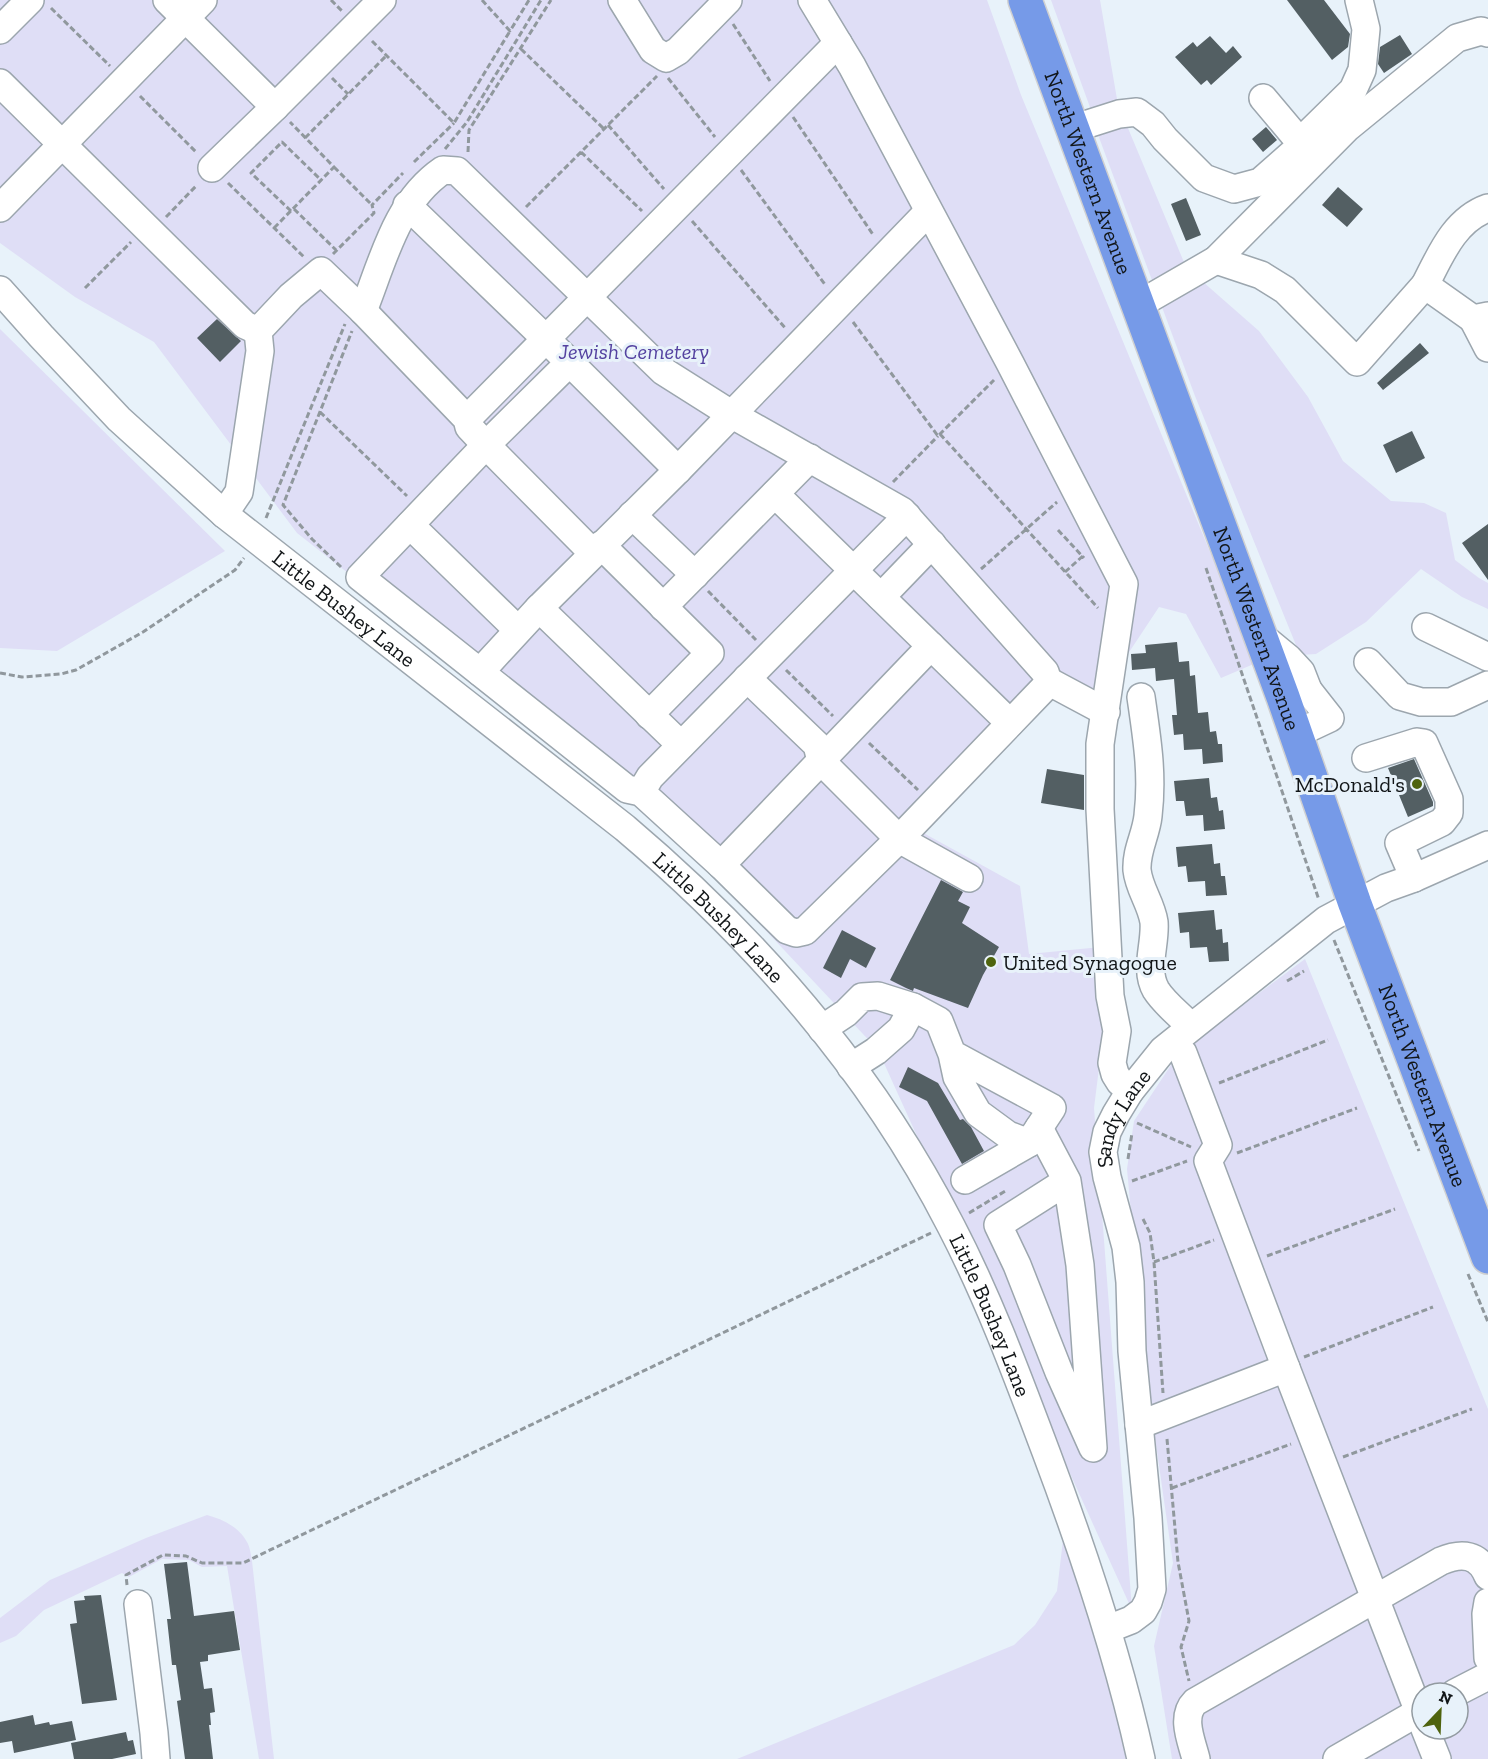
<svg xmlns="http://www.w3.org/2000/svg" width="1488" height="1759" font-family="'Zilla Slab',serif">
	<rect width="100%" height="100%" fill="#e8f2fa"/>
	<!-- green -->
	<path fill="#dfdef6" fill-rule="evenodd" d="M 0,0 L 987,0 L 1021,95 L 1256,663 L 1221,678 L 1186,614 L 1159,607 L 1098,699 L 1063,677 L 918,830 L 1020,886 L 1029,954 L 1101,947 L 1105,1020 L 1094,1108 L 1132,1610 L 878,1050 L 661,819 L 297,533 L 154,342 L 75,297 L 0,243 Z
		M 1051,0 L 1100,0 L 1118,105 L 1091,110 Z
		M 1125,121 L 1186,267 L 1259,331 L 1308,397 L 1343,461 L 1391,501 L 1424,503 L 1446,513 L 1455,560 L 1479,578 L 1488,583 L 1488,609 L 1462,597 L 1421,569 L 1366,622 L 1316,654 L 1300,655 L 1195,396 L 1097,132 Z
		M 0,329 L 225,551 L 57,651 L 0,648 Z
		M 1305,959 L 1488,1409 L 1488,1759 L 1172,1759 L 1154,1646 L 1173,1563 L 1146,1375 L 1127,1169 L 1134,1121 L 1179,1053 ZM 1422,1693 L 1458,1693 L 1458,1729 L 1422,1729 Z
		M 207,1515 C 222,1519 239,1527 247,1542 C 250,1547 251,1555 252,1561 L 274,1759 L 259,1759 L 227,1566 L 202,1567 L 189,1560 L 162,1559 L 129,1577 L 122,1573 L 44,1610 L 16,1636 L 0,1643 L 0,1618 L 50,1580 L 146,1538 Z
		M 1063,1540 L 1094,1616 L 1126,1759 L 737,1759 L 1014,1645 L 1035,1625 L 1057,1591 Z"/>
	<!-- building -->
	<path fill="#535f63" d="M 1287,0 L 1324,0 L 1350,34 L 1348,47 L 1332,60 Z
		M 1400,35 L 1412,54 L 1384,73 L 1378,64 L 1380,47 Z
		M 1210,36 L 1226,53 L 1233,46 L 1242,57 L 1211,85 L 1207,80 L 1201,85 L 1175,57 L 1193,42 L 1197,47 Z
		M 1266,127 L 1277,140 L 1263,152 L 1252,139 Z
		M 1338,187 L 1363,209 L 1347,227 L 1322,205 Z
		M 1186,198 L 1201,235 L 1186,241 L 1171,204 Z
		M 217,319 L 241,341 L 220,362 L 197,338 Z
		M 1420,343 L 1429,353 L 1383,390 L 1377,383 Z
		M 1412,431 L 1425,458 L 1396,473 L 1383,445 Z
		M 1488,524 L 1488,580 L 1462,543 Z
		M 1177,642 L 1179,662 L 1189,661 L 1190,676 L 1195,675 L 1198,713 L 1208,712 L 1210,732 L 1216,731 L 1218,744 L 1222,744 L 1223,762 L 1203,764 L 1202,749 L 1184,750 L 1183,734 L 1174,735 L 1172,715 L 1177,715 L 1174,679 L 1156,681 L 1155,668 L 1132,670 L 1131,654 L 1146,653 L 1145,645 Z
		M 1414,759 L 1433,802 L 1433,806 L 1408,817 L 1388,768 Z
		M 1047,769 L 1084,775 L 1084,810 L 1041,803 Z
		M 1209,778 L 1211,798 L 1217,797 L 1219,811 L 1223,810 L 1225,829 L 1204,831 L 1203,815 L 1186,816 L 1184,801 L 1176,801 L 1174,781 Z
		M 1212,844 L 1214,864 L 1220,863 L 1221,876 L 1225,876 L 1227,895 L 1206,896 L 1205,881 L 1188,882 L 1186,866 L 1178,867 L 1176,847 Z
		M 941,880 L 963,892 L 958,901 L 970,907 L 962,923 L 999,947 L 983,975 L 968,1008 L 914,988 L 913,991 L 906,988 L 890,980 Z
		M 1214,910 L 1216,930 L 1222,929 L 1223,943 L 1228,942 L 1229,961 L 1209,962 L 1207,947 L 1190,948 L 1189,932 L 1180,933 L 1178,913 Z
		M 842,930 L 876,948 L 866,968 L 850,959 L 841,978 L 823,968 Z
		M 908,1067 L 938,1083 L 960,1120 L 963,1119 L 971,1127 L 984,1151 L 962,1164 L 927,1101 L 899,1087 Z
		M 187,1562 L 194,1616 L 234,1611 L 240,1650 L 208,1655 L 208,1661 L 200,1662 L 204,1689 L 212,1688 L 215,1712 L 210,1713 L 211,1725 L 209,1725 L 213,1759 L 185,1759 L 177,1701 L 181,1700 L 176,1665 L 172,1665 L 167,1619 L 171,1619 L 164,1564 Z
		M 101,1595 L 117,1700 L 82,1704 L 70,1624 L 77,1623 L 74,1601 L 85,1600 L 84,1596 Z
		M 33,1715 L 35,1725 L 49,1722 L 50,1725 L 72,1721 L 76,1740 L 14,1753 L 12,1741 L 0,1743 L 0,1722 Z
		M 126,1732 L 128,1741 L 133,1740 L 136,1754 L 112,1759 L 74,1759 L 71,1743 Z"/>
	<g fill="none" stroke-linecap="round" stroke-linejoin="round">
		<!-- minor casing -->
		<g stroke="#9ca6ae" stroke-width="30">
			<g id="minor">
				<path d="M 167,0 L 275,107 L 382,0"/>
				<path d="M 622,0 L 653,50 L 666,58 L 678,51 L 728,0"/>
				<path d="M 812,0 L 852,66 L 1010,363 L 1124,584 L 1100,744 L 1100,809 L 1110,996 L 1117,1031 L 1112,1063 L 1115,1074 L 1120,1082 L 1130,1091"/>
				<path d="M 0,30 L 30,0"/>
				<path d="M 0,83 L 245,325 L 258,331"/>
				<path d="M 1072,129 L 1119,114 L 1137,112 L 1153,124 L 1165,139 L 1204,178 L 1234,189 L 1260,182 L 1294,152 L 1300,142 L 1263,98"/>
				<path d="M 1300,142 L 1353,90 L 1362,70 L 1366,29 L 1359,0"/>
				<path d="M 212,168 L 275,107"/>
				<path d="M 407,205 L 546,339 L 678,470"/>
				<path d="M 0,208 L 203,0"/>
				<path d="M 1216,260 L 1261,275 L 1285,290 L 1357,362 L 1425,285 L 1473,319 L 1488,316"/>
				<path d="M 1425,285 C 1440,256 1454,220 1488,208"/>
				<path id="s1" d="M 0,290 L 41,336 L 119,419 L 224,514 L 625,828 C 756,939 872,1072 951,1226 C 989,1299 1017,1375 1046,1452 C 1084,1553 1118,1654 1141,1759"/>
				<path d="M 1138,305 L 1216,260 L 1347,128 L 1457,38 L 1481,31 L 1488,33"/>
				<path d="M 363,311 C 383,261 396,202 443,170 L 457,171 L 663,371 L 731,414 L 902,511 L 1045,672 L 1048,681 L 1046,686 L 899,839 L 805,931 L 796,933 L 787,930 L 721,865 L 641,792 L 627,789 L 360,577 L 486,445 L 569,363"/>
				<path d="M 1473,319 L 1488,348"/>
				<path d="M 467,419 L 838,43"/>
				<path d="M 775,494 L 1010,723"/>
				<path d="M 224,514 L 239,492 L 260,351 L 258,331 L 291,296 L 321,271 L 363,311 L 467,419 L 469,427 L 486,445 L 593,553"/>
				<path d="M 632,515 L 695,575"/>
				<path d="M 410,525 L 518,630"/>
				<path d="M 601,545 L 710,653 L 649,715"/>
				<path d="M 881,597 L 932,544"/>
				<path d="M 663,607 L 810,458"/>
				<path d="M 539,608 L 681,745"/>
				<path d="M 1426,627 L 1488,657"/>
				<path d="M 1260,635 L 1288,658 L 1301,672 L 1308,690"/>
				<path d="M 1368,662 L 1400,696 L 1421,702 L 1451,702 L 1488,685"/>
				<path d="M 480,672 L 539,608 L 678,470 L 928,212"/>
				<path d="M 747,678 L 817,745 L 821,761 L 899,839 L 969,878"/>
				<path d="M 1048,681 L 1106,712"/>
				<path d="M 1141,697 C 1147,739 1153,774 1148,816 C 1146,835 1136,850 1137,870 C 1139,889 1151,903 1154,922 C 1156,944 1144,969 1156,990 C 1164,1003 1180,1015 1191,1027"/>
				<path d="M 1283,697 L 1308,690 L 1330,718 L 1296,734"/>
				<path d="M 1366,758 L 1417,742 L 1424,743 L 1449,799 L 1449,813 L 1442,822 L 1399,843 L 1414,878"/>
				<path d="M 641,792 L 650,777 L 907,516"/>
				<path d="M 721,865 L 931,646"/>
				<path d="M 822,1029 L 846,1013 L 862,997 L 878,996 L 913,1007 L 939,1021 L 952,1054 L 957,1077 L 978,1113 L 1008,1135 L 1029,1143 L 1052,1108 L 952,1054"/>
				<path d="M 1183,1053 L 1218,1145 L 1208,1161 L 1286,1368 L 1422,1720"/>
				<path d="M 851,1067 L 876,1051 L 901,1029 L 913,1007"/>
				<path d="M 1039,1128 L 1067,1181 L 1080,1265 L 1093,1448 L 1059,1372 L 1017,1265 L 998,1225 L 1067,1181"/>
				<path d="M 965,1180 L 1029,1143"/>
				<path d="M 1139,1425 L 1286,1368"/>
				<path d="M 1488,1602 L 1486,1614 L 1488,1658"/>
				<path d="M 138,1604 L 154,1733 L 156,1759"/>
				<path id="s2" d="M 1108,1629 L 1131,1620 L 1143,1611 L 1148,1602 L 1152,1589 L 1148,1518 L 1132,1351 L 1130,1282 L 1126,1247 L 1107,1177 L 1103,1152 L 1107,1132 L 1116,1114 L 1130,1091 L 1163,1050 L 1326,920 L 1386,888 L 1414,878 L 1488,845"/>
				<path d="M 1455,1693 L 1488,1676"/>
				<path d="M 1425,1729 L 1437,1759"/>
				<path d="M 1196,1759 C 1192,1742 1180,1717 1195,1702 L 1441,1561 C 1462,1552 1479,1554 1488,1576"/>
				<path d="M 1337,1759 L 1422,1710"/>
			</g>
		</g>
		<!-- highway casing -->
		<g stroke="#d0d0d1" stroke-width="36">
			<g id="highway">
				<path id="s3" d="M 1025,0 L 1283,697 L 1355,904 L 1488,1257"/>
			</g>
		</g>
		<!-- path -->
		<path stroke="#90989d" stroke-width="3" stroke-dasharray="6 3" stroke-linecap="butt" d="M 331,0 L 342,11
			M 482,0 L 510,31 L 529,0
			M 51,8 L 110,66
			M 733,24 L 770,81
			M 372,41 L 454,123 L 510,31
			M 521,49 L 604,129
			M 332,78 L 348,94
			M 668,78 L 715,137
			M 140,96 L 197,153
			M 793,117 L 874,236
			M 608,125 L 664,189
			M 305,138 L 387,55
			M 445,149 L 467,122 L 541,0
			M 468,152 L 469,130 L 551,0
			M 581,152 L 642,211
			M 414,162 L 454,123
			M 334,167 L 372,205
			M 741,170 L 826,286
			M 228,183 L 305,258
			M 526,207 L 657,76
			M 294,209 L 336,250
			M 291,211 L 251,173 L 282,142 L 321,180
			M 166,217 L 197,185
			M 692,221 L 786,329
			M 274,228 L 334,167 L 290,122
			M 333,254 L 374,213 L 372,205 L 403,173
			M 85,288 L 131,242
			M 853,322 L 938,436 L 994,380
			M 320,412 L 407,496
			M 940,434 L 1098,608
			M 893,482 L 938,436
			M 266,518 L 345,324
			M 1058,530 L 1084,558
			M 341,567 L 312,539 L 283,505 L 352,331
			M 1206,568 L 1319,900
			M 981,569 L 1057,502
			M 1065,572 L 1084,555
			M 708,591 L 756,640
			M 786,670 L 833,716
			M 0,673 L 22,677 L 61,674 L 76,670 L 143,632 L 235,570 L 244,558
			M 869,743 L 918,790
			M 1334,940 L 1419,1151
			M 1287,981 L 1304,971
			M 1219,1083 L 1328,1040
			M 1137,1123 L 1191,1147
			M 1237,1153 L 1357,1108
			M 1128,1159 L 1132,1133
			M 1132,1181 L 1187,1161
			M 969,1213 L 1007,1190
			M 1143,1219 L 1150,1233 L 1154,1262 L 1163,1393
			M 1267,1256 L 1395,1209
			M 1154,1262 L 1214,1240
			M 1468,1274 L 1488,1322
			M 1304,1357 L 1433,1307
			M 1167,1439 L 1178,1562 L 1189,1621 L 1181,1647 L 1189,1681
			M 1343,1457 L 1472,1409
			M 1172,1488 L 1291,1444
			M 127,1585 L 126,1575 L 163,1555 L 186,1556 L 202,1563 L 243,1563 L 931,1233"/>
		<!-- minor -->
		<use href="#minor" stroke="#fff" stroke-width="27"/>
		<!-- highway -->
		<use href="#highway" stroke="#769ae8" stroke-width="33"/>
	</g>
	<!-- markers -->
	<g fill="#4e630e" stroke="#e8f2fa" stroke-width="2">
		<circle cx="1417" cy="784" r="6"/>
		<circle cx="991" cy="962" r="6"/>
	</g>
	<g text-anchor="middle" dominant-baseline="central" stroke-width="6" stroke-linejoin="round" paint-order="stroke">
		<!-- street labels -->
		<g font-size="22" fill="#121618" stroke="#e8f2fa">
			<text stroke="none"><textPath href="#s3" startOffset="184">North Western Avenue</textPath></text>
			<text stroke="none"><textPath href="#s1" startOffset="470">Little Bushey Lane</textPath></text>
			<text stroke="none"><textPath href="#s3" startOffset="670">North Western Avenue</textPath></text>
			<text stroke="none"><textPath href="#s1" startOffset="956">Little Bushey Lane</textPath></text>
			<text stroke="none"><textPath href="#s3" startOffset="1156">North Western Avenue</textPath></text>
			<text stroke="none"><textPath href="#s2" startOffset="543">Sandy Lane</textPath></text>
			<text stroke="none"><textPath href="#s1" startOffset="1442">Little Bushey Lane</textPath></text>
		</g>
		<!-- park labels -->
		<g font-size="22" font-style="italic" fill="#5442a0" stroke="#e8f2fa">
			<text x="634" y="351">Jewish Cemetery</text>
		</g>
		<!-- poi labels -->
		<g font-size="22" fill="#121618" stroke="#e8f2fa" text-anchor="end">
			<text x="1405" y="784">McDonald's</text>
			<text x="1003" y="962" text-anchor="start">United Synagogue</text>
		</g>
	</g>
	<!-- north arrow -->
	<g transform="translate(1440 1711) rotate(23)"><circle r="28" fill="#e8f2fa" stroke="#929aa0" stroke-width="1.5"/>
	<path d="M0-4.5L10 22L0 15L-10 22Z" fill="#4e630e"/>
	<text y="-9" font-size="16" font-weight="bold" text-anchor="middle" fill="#121618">N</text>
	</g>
</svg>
